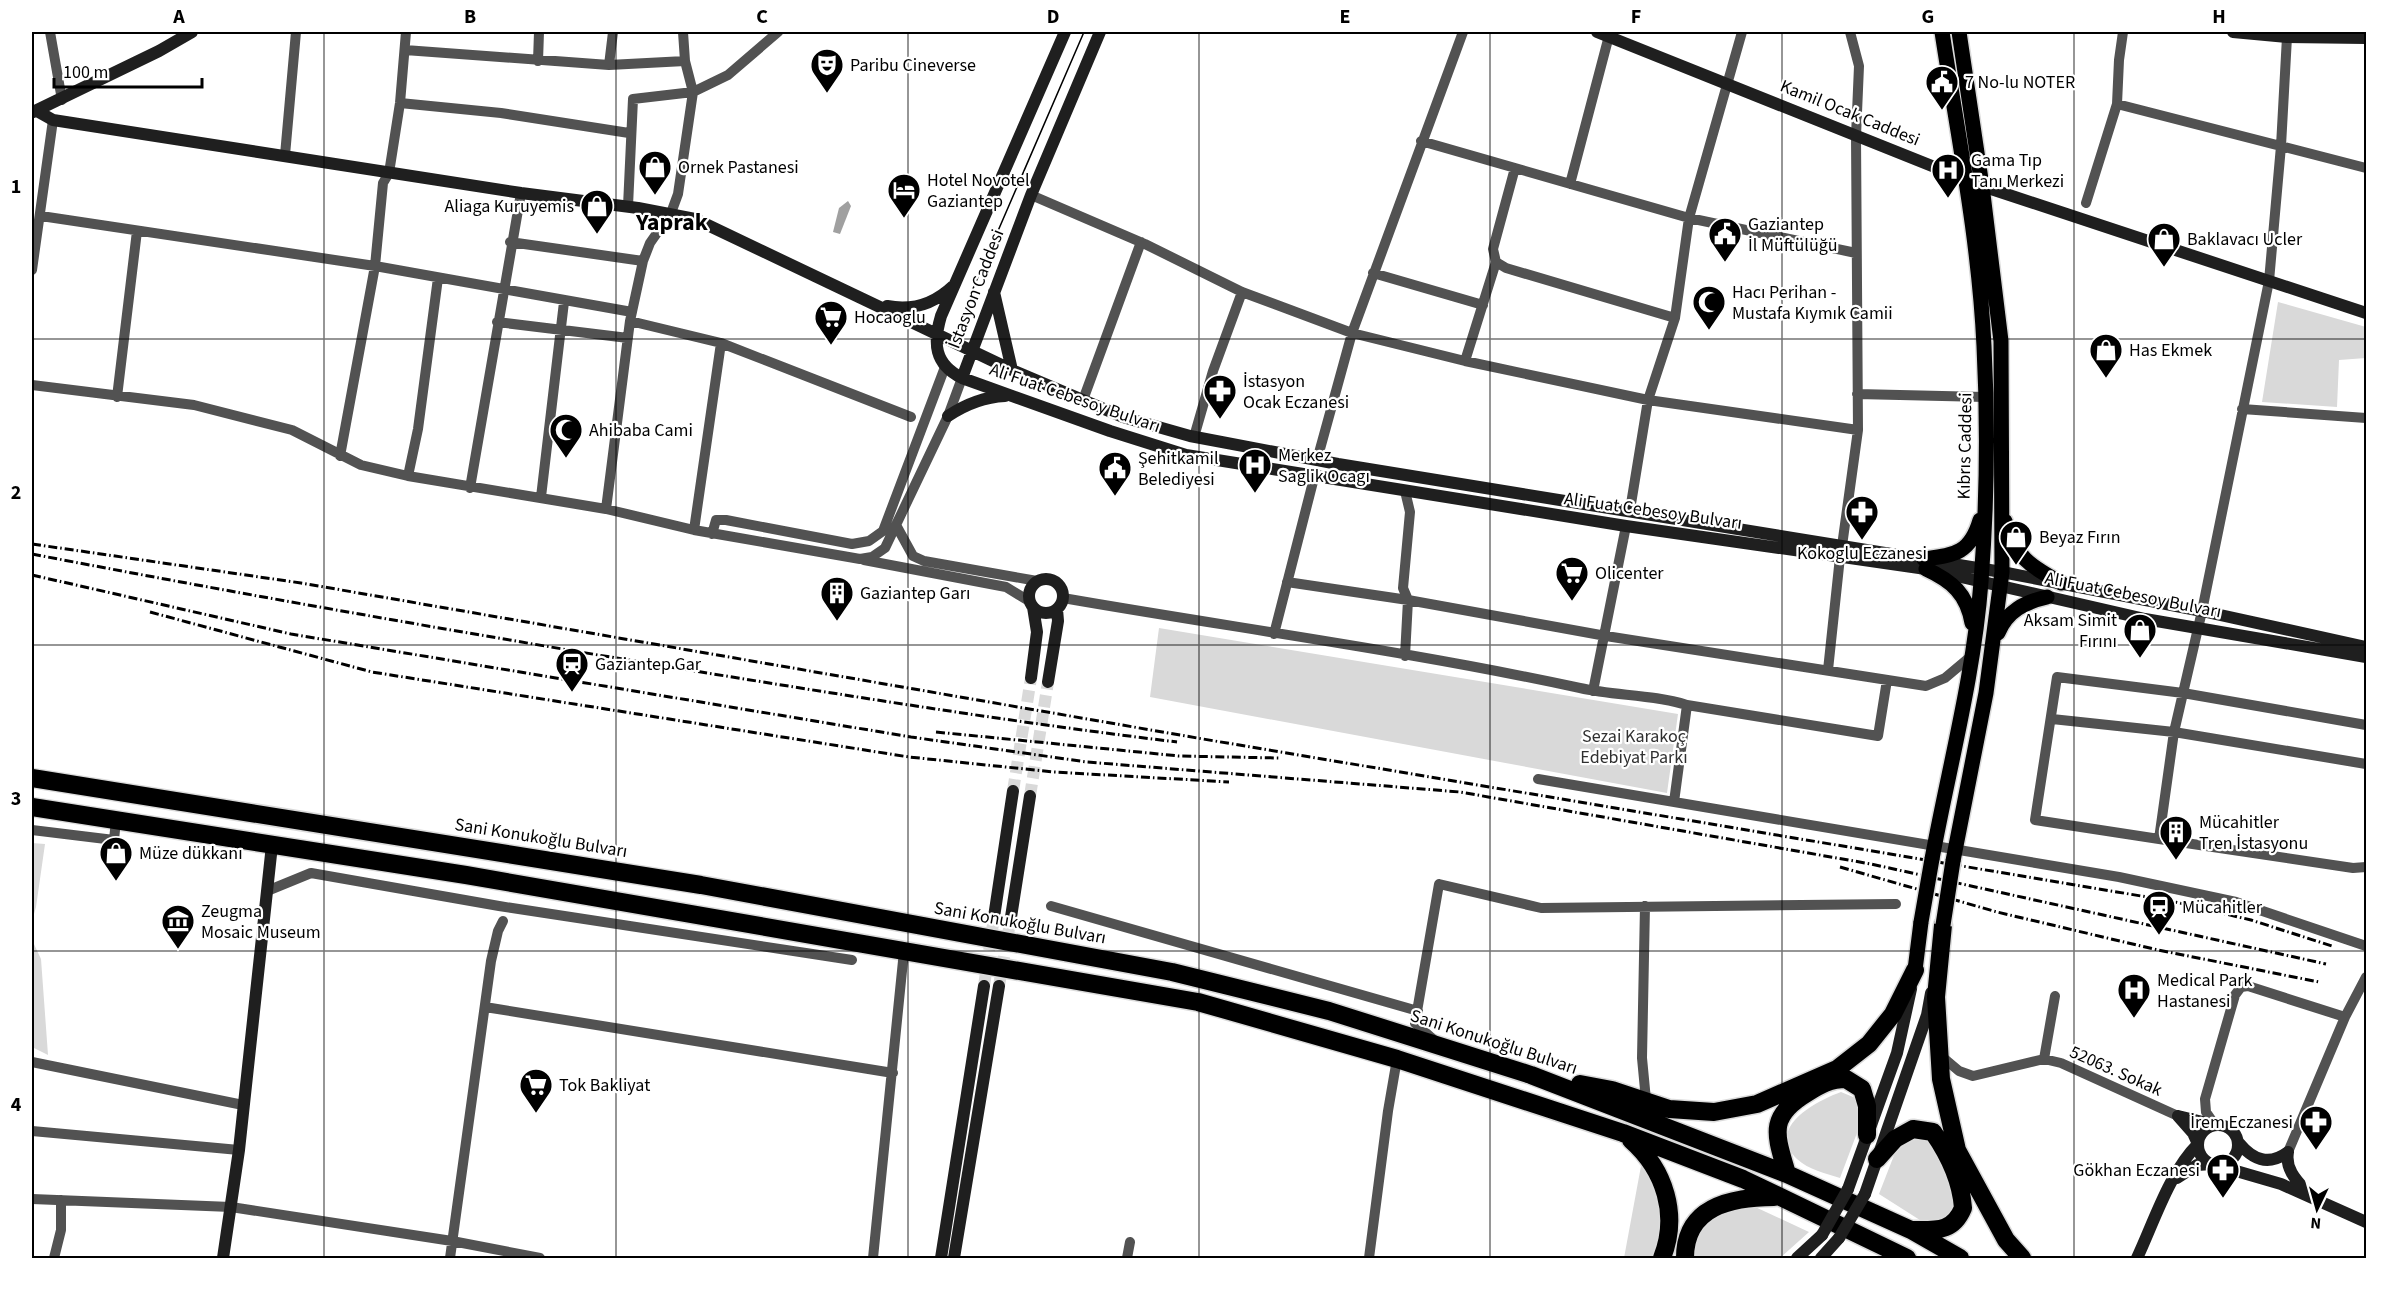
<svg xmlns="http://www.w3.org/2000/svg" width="2398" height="1290" font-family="'Source Sans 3',sans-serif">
	<rect width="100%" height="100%" fill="#fff"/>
	<!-- green -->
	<path fill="#d9d9d9" d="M 2278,302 L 2366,327 L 2366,358 L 2339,360 L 2337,407 L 2262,402 Z
		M 1159,628 L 1678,714 L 1667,793 L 1150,697 Z
		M 32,843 L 45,844 L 36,907 L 32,921 Z
		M 32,930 L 33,942 L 41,959 L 48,1055 L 32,1047 Z
		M 1841,1092 L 1858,1099 L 1860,1125 L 1840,1178 C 1825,1173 1809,1170 1797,1159 C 1765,1128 1816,1101 1841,1092 Z
		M 1918,1135 L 1937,1145 L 1958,1200 L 1955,1212 L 1939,1225 L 1923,1222 L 1879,1194 L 1898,1145 Z
		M 1641,1166 C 1666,1192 1664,1226 1654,1258 L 1624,1258 Z
		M 1753,1206 L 1809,1232 L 1780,1258 L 1694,1258 C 1686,1220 1725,1210 1753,1206 Z"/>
	<!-- water -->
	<path fill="#a0a0a0" d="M 848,201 L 851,206 L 840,234 L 833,232 L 839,208 Z"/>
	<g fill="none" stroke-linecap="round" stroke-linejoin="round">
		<!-- secondary-tunnel -->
		<path stroke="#d9d9d9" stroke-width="12" stroke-dasharray="12 6" stroke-linecap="butt" d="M 1013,791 L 1031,678
			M 1030,796 L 1048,682
			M 984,986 L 994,917
			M 999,986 L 1011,917"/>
		<!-- primary casing -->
		<g stroke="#dbdbdb" stroke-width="18">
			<path id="primary" d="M 2005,521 C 2015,557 2030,566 2061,583
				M 1924,559 C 1954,555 1970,554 1980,520
				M 1926,569 C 1952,581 1967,594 1972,623
				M 1998,633 C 2007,611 2025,602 2047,597
				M 1932,859 C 1949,767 1974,675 1981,582 C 1987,504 1988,424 1984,346 C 1979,240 1958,136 1942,32
				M 1953,861 L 1986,693 L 2002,572 L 2001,341 L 1982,186 L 1959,32
				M 1915,970 L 1921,922"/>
		</g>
		<!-- highway casing -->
		<g stroke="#dbdbdb" stroke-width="21">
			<path id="highway" d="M 32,778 L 701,885 L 1172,972 L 1329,1011 L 1531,1075 L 1787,1174 L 1911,1230 L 1960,1258
				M 32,807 L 466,875 L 1198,1002 L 1397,1059 L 1623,1133 L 1743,1179 L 1907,1258
				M 1943,925 L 1936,997 L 1941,1079 L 1957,1150 L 2006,1240 L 2022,1258
				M 1580,1084 L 1612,1090 L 1669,1109 L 1714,1112 L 1757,1104 L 1837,1069 L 1869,1044 L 1893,1014 L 1915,970
				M 1631,1140 C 1665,1170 1679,1215 1662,1258
				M 1877,1159 L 1895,1139 L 1913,1129 L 1933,1132 C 1949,1155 1961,1180 1963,1208 C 1953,1232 1937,1230 1914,1230
				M 1787,1174 C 1776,1135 1767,1117 1807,1093 C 1820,1085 1830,1079 1846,1079 L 1862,1089 L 1867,1106 L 1867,1135
				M 1685,1258 C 1685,1206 1732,1197 1774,1197"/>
		</g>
		<!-- street -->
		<path stroke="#525252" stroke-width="10" d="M 50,32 L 62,100
			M 2287,37 L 2281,146 L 2269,281 L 2202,611 L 2174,732 L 2159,839 L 2353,868 L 2366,867
			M 405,50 L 609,65 L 685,61
			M 538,61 L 539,32
			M 609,65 L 613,32
			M 400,103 L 501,113 L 629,133
			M 2117,104 L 2366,168
			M 1421,141 L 1689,218 L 1856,253
			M 285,155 L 296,32
			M 1515,168 L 1493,249 L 1496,262 L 1506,268 L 1675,318
			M 1570,184 L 1610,32
			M 1031,195 L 1145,244 L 1242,292 L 1352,333 L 1465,361 L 1648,400 L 1858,430
			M 2086,203 L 2117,104 L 2119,60 L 2123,32
			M 628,206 L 633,99 L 693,92 L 728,75 L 778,32
			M 41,216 L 375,266 L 632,312
			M 510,242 L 643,261
			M 32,270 L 53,120
			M 1373,273 L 1483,305
			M 630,321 L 721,343 L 911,417
			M 497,322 L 628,338
			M 1465,361 L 1496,262
			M 32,385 L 194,405 L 292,430 L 361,465 L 408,476 L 606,509 L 694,530 L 860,559 L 872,557 L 885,548 L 948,416 L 962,378
			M 1857,394 L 1985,397
			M 117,397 L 137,231
			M 1083,400 L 1141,242
			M 2242,409 L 2366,418
			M 1194,437 L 1213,371 L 1242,292
			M 340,456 L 375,266 L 383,183 L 389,173 L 400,103 L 406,32
			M 1317,460 L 1352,333 L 1463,32
			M 408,476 L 418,429 L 438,278
			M 470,488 L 521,193
			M 541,497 L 564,302
			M 606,509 L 630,321 L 643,261 L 650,243 L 671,213 L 678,194 L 693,92 L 685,61 L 683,32
			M 1630,510 L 1648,400 L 1675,318 L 1689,218 L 1742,32
			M 896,525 L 913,556 L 924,561 L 1037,581
			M 694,530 L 721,343
			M 712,534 L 716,520 L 726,520 L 852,544 L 869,541 L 883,531 L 945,367
			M 1842,546 L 1858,430 L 1856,136 L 1859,66 L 1850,32
			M 864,560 L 1006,587 L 1029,601
			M 1287,582 L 1408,600 L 1606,636 L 1926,686 L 1945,678 L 1970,657
			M 1063,598 C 1235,628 1409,651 1580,688 C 1615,696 1652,694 1687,705 L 1674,802
			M 1274,634 L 1315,474
			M 1405,656 L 1408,600 L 1403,588 L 1410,512 L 1405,491
			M 1828,670 L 1840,557
			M 1593,691 L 1626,526
			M 1687,705 L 1878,736 L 1887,680
			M 2052,719 L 2174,732 L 2366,764
			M 1538,779 L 2119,877 L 2236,902 L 2366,946
			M 32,830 L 114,840 L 116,820
			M 2159,839 L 2035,820 L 2057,677 L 2183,693 L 2366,725
			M 267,891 L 311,873 L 499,906 L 852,960
			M 1051,906 L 1418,1011
			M 1645,906 L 1642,1058 L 1646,1100
			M 485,1007 L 893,1073
			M 1435,1041 L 1415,1023 L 1439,884 L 1541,908 L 1896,904
			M 1940,1055 L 1959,1071 L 1973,1076 L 2044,1059 L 2061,1063 L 2178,1116
			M 2044,1059 L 2055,996
			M 32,1062 L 243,1105
			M 2215,1125 L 2206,1112 L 2205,1099 L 2235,995 L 2241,987 L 2248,986 L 2345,1017
			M 32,1131 L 239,1150
			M 2288,1152 L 2345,1017 L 2366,977
			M 32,1199 L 231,1207 L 452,1241 L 540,1258
			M 54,1258 L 61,1230 L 61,1200
			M 450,1258 L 491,961 L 498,931 L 503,921
			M 873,1258 L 904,951
			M 1127,1258 L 1130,1242
			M 1369,1258 L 1388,1111 L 1397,1059"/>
		<!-- secondary -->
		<path stroke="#1f1f1f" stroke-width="12" d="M 1065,32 L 941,316 C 933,343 934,364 962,378 L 1110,431 L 1186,455 L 1626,526 L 1926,569 L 2145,619 L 2366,657
			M 1597,32 L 1982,186 L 2366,313
			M 2233,32 L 2287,37 L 2366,38
			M 37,111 L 53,120 L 521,193 L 638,208 L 695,219 L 1012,370 L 1123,417 L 1190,436 L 1338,464 L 2002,572 L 2202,611 L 2366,647
			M 33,112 L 159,51 L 192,32
			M 994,292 L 1012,370
			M 887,306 C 912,311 934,304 953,286
			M 962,378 L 1031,195 L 1100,32
			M 948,416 C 966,404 983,397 1005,396
			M1029 596a17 17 0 1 1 34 0a17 17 0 1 1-34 0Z
			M 1031,678 L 1037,632 L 1033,607
			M 1048,682 L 1058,621 L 1057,609
			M 994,917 L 1013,791
			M 1011,917 L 1030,796
			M 2178,1116 L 2215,1125
			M2198 1145a20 20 0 1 1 40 0a20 20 0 1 1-40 0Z
			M 2239,1143 C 2253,1160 2269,1166 2288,1152
			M 2288,1152 C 2285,1169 2296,1180 2307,1192
			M 2219,1166 L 2281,1184 L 2366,1222
			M 2177,1178 L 2197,1165 L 2212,1164
			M 1848,1189 L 1897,1053 L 1911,989
			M 1865,1194 L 1927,1015 L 1931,993
			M 223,1258 L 239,1150 L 272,845
			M 941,1258 L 984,986
			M 954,1258 L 999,986
			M 1797,1258 L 1822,1235
			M 1821,1258 L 1839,1238
			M 2137,1258 C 2154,1222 2169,1173 2198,1144 L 2193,1133 L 2178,1116"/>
		<!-- primary -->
		<use href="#primary" stroke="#000" stroke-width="15"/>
		<!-- highway -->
		<use href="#highway" stroke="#000" stroke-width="18"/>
		<!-- tram -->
		<path stroke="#000" stroke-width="1.5" d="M 972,291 L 1084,32"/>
		<!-- rail -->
		<path stroke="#000" stroke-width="3" stroke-dasharray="9 3 1.5 3" stroke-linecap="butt" d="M 32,544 L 301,583 L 1203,739 L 2171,901 L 2251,920 L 2332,946
			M 32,554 C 240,594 448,630 658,665 C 830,693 1003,721 1177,742
			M 32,575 L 291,634 L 911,737 L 1087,762 L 1460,792 L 1871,864 L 2326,964
			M 150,612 L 372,672 L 909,757 L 1054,772 L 1229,782
			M 936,732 L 1179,756 L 1279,758
			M 1840,867 L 1997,912 L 2158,950 L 2319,982"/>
		<!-- primary-bridge casing -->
		<g stroke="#dbdbdb" stroke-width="18" stroke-linecap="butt">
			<path id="primary-bridge" d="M 1921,922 L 1932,859
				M 1943,925 L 1953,861"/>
		</g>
		<!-- secondary-bridge -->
		<path stroke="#1f1f1f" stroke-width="12" d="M 1822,1235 L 1848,1189
			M 1839,1238 L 1865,1194"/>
		<!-- primary-bridge -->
		<use href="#primary-bridge" stroke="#000" stroke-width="15"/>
	</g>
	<!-- grid -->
	<path fill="none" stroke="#000" stroke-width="1.5" stroke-opacity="0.55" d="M 324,32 L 324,1258M 616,32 L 616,1258M 908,32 L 908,1258M 1199,32 L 1199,1258M 1490,32 L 1490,1258M 1782,32 L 1782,1258M 2074,32 L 2074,1258M 32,339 L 2366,339M 32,645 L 2366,645M 32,951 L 2366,951"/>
	<!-- icons -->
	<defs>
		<g id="theatre-pin" transform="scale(1.725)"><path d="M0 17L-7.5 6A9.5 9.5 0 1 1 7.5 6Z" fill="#000" stroke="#fff"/><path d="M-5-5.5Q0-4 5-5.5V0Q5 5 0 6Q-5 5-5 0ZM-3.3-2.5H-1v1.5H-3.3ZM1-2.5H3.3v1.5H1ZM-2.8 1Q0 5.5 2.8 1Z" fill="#fff"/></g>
		<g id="civic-pin" transform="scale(1.725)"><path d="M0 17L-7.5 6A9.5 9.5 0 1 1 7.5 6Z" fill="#000" stroke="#fff"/><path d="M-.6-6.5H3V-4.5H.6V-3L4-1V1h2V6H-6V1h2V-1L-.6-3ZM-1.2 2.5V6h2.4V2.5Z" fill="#fff"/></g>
		<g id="shop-pin" transform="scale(1.725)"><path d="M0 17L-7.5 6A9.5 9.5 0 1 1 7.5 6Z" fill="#000" stroke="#fff"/><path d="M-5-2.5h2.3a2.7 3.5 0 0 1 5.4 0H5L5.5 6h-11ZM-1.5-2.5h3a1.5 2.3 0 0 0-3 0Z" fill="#fff"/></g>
		<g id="hospital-pin" transform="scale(1.725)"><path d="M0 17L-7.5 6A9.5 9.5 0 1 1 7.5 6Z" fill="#000" stroke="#fff"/><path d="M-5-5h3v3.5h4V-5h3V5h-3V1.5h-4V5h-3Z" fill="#fff"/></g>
		<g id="hotel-pin" transform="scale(1.725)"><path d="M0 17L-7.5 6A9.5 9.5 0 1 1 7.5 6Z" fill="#000" stroke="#fff"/><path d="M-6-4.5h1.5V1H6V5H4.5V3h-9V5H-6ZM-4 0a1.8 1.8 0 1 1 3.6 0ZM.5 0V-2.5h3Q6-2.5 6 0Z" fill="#fff"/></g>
		<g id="mosque-pin" transform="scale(1.725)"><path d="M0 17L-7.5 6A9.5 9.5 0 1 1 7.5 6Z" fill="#000" stroke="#fff"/><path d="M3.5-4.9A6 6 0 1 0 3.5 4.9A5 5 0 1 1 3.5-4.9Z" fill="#fff"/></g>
		<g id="supermarket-pin" transform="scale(1.725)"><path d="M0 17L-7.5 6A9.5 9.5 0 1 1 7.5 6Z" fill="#000" stroke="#fff"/><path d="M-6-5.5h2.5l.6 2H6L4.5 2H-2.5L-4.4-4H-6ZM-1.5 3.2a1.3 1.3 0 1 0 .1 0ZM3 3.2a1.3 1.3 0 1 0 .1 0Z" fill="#fff"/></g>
		<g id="pharmacy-pin" transform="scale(1.725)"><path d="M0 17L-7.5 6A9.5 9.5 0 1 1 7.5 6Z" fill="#000" stroke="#fff"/><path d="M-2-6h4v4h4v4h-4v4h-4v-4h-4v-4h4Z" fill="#fff"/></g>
		<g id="building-pin" transform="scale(1.725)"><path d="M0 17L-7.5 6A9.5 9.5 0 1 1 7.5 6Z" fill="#000" stroke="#fff"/><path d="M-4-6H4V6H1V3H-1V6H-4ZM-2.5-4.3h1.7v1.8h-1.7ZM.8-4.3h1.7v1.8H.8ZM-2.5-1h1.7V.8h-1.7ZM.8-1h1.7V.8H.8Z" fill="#fff"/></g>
		<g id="station-pin" transform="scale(1.725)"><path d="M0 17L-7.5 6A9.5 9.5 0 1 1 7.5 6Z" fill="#000" stroke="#fff"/><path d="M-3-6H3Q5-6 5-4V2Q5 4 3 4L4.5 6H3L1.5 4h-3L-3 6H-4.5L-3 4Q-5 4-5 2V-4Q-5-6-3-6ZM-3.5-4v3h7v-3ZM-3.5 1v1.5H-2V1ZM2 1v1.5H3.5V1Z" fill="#fff"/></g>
		<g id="museum-pin" transform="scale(1.725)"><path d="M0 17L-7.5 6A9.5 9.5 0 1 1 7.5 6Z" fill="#000" stroke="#fff"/><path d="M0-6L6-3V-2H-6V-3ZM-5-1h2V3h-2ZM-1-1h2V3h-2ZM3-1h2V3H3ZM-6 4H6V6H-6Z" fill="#fff"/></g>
	</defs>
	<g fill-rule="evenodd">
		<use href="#theatre-pin" x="827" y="65"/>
		<use href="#civic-pin" x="1942" y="82"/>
		<use href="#shop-pin" x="655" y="167"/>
		<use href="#hospital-pin" x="1948" y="170"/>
		<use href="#hotel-pin" x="904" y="190"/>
		<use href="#shop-pin" x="597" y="206"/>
		<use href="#civic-pin" x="1725" y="234"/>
		<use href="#shop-pin" x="2164" y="239"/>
		<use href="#mosque-pin" x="1709" y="302"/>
		<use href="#supermarket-pin" x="831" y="317"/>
		<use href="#shop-pin" x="2106" y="350"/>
		<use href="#pharmacy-pin" x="1220" y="391"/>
		<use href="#mosque-pin" x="566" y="430"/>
		<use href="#hospital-pin" x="1255" y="465"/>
		<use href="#civic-pin" x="1115" y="468"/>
		<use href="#pharmacy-pin" x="1862" y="512"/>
		<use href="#shop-pin" x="2016" y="537"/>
		<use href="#supermarket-pin" x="1572" y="573"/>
		<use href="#building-pin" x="837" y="593"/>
		<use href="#shop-pin" x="2140" y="630"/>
		<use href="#station-pin" x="572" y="664"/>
		<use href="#building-pin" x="2176" y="832"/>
		<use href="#shop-pin" x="116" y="853"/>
		<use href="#station-pin" x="2159" y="907"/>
		<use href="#museum-pin" x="178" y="921"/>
		<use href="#hospital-pin" x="2134" y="990"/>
		<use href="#supermarket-pin" x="536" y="1085"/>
		<use href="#pharmacy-pin" x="2316" y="1122"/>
		<use href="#pharmacy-pin" x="2223" y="1170"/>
	</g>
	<g text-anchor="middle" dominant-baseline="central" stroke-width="4.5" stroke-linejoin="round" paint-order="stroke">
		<!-- poi labels -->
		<g font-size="18" fill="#000" stroke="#fff" text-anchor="start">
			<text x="850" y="65">Paribu Cineverse</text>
			<text x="1965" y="82">7 No-lu NOTER</text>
			<text x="1971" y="160">Gama Tıp<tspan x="1971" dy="21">Tanı Merkezi</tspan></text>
			<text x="678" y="167">Ornek Pastanesi</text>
			<text x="927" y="180">Hotel Novotel<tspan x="927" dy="21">Gaziantep</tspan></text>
			<text x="574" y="206" text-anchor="end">Aliaga Kuruyemis</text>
			<text x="1748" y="224">Gaziantep<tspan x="1748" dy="21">İl Müftülüğü</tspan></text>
			<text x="2187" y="239">Baklavacı Ucler</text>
			<text x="1732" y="292">Hacı Perihan -<tspan x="1732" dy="21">Mustafa Kıymık Camii</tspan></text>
			<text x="854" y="317">Hocaoglu</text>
			<text x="2129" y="350">Has Ekmek</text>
			<text x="1243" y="381">İstasyon<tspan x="1243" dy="21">Ocak Eczanesi</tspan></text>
			<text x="589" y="430">Ahibaba Cami</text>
			<text x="1278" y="455">Merkez<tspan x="1278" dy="21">Saglık Ocagı</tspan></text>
			<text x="1138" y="458">Şehitkamil<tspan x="1138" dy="21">Belediyesi</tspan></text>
			<text x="2039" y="537">Beyaz Fırın</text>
			<text x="1862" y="553" text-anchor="middle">Kokoglu Eczanesi</text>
			<text x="1595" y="573">Olicenter</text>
			<text x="860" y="593">Gaziantep Garı</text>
			<text x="2117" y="620" text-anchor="end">Aksam Simit<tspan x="2117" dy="21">Fırını</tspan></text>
			<text x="595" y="664">Gaziantep Gar</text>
			<text x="2199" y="822">Mücahitler<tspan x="2199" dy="21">Tren İstasyonu</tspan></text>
			<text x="139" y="853">Müze dükkanı</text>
			<text x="2182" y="907">Mücahitler</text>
			<text x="201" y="911">Zeugma<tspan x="201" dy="21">Mosaic Museum</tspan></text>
			<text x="2157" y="980">Medical Park<tspan x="2157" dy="21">Hastanesi</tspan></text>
			<text x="559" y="1085">Tok Bakliyat</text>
			<text x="2293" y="1122" text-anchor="end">İrem Eczanesi</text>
			<text x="2200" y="1170" text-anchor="end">Gökhan Eczanesi</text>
		</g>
		<!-- street labels -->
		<g font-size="18" fill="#000" stroke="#fff">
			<text transform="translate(1850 113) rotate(22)">Kamil Ocak Caddesi</text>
			<text transform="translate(976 289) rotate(-69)">İstasyon Caddesi</text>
			<text transform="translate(1075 398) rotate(19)">Ali Fuat Cebesoy Bulvarı</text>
			<text transform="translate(1965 446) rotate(-89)">Kıbrıs Caddesi</text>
			<text transform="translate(1653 511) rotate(8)">Ali Fuat Cebesoy Bulvarı</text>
			<text transform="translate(2133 595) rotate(11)">Ali Fuat Cebesoy Bulvarı</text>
			<text transform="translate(541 838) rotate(9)">Sani Konukoğlu Bulvarı</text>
			<text transform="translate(1020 923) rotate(10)">Sani Konukoğlu Bulvarı</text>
			<text transform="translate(1494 1042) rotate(18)">Sani Konukoğlu Bulvarı</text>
			<text transform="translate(2116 1071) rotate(24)">52063. Sokak</text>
		</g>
		<!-- park labels -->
		<g font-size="18" fill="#303030" stroke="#fff">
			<text x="1634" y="736">Sezai Karakoç<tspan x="1634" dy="21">Edebiyat Parkı</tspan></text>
		</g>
		<!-- district labels -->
		<g font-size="24" font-weight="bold" fill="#000" stroke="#fff">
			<text x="672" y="222">Yaprak</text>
		</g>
	</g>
	<!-- border -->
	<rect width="2398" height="1290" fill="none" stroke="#ffffff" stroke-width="66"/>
	<!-- north arrow -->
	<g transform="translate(2317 1209) rotate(185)" stroke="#ffffff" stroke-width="4.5" paint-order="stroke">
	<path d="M0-4.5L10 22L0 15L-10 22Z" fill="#000000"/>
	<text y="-9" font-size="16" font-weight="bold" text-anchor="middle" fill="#000000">N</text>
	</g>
	<!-- scale -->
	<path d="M54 78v9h148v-9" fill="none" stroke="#000000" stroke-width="3"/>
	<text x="63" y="78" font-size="18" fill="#000000" stroke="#ffffff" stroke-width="4.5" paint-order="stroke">100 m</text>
	<rect x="33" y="33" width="2332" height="1224" fill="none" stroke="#000" stroke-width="2"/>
	<g font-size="20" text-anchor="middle" font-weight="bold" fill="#000">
		<text x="179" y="23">A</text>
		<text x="470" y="23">B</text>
		<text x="762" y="23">C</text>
		<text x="1053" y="23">D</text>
		<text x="1345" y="23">E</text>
		<text x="1636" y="23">F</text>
		<text x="1928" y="23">G</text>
		<text x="2219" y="23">H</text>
		<text x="16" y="193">1</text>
		<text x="16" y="499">2</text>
		<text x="16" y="805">3</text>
		<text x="16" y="1111">4</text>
	</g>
</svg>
